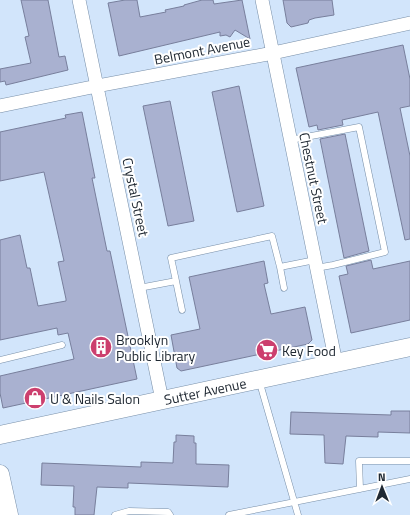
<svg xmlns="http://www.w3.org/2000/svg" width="410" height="515" font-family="'Titillium Web',sans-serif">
	<rect width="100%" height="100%" fill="#d2e5fb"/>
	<!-- building -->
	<path fill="#a9b1d0" stroke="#787f9c" d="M 21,0 L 48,0 L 59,57 L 65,56 L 68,70 L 6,85 L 5,81 L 0,82 L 0,69 L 31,63 L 25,37 L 29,36 Z
		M 125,0 L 137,0 L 140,17 L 166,12 L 165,10 L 184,6 L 184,5 L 202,0 L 213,0 L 214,4 L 242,0 L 250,39 L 235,30 L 230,37 L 226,35 L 220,36 L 220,32 L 119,56 L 108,3 Z
		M 283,0 L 332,0 L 334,15 L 315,18 L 309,20 L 308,23 L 291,27 L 287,23 Z
		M 403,45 L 410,79 L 410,106 L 400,108 L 410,156 L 410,239 L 405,240 L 378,112 L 342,120 L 343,125 L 318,130 L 317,125 L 309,127 L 296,68 Z
		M 239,86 L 264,206 L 237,212 L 212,92 Z
		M 170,101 L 194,221 L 168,226 L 143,106 Z
		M 82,112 L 95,178 L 92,178 L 107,251 L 110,251 L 137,379 L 3,408 L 0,393 L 0,376 L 74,359 L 68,333 L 58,335 L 57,328 L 0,340 L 0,240 L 20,235 L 27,268 L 30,268 L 38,306 L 66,301 L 66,299 L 58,262 L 64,261 L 44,172 L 0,181 L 0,132 L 66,118 L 65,115 Z
		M 345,134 L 369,251 L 344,258 L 320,139 Z
		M 371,260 L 373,269 L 410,261 L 410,320 L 351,333 L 339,276 L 348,274 L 346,266 Z
		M 264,261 L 268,283 L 264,284 L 271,314 L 305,307 L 312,340 L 308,344 L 181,371 L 177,368 L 171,335 L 200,329 L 189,277 Z
		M 391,411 L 410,411 L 410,433 L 378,432 L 378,437 L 346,436 L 343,464 L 325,463 L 324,435 L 290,434 L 291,412 L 391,415 Z
		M 176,435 L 194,436 L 194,443 L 196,443 L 196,464 L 229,465 L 228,487 L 128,483 L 128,488 L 97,487 L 94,515 L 75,515 L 75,507 L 73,507 L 74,486 L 41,485 L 42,463 L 141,467 L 141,462 L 173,463 L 174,442 L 176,442 Z"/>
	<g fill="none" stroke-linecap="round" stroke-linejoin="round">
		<!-- lane casing -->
		<g stroke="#788fa8" stroke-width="7">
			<path id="lane" d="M 290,140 L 359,127 L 385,252 L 333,265 L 316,268
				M 280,267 L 284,288
				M 176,281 L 182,310
				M 139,288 L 176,281 L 171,258 L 272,236 L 280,267 L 315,260
				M 0,360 L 62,345
				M 259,380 L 298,515
				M 360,489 L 359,461 L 410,461
				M 115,515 L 129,511 L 168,512 L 170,515
				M 229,515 L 410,479"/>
		</g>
		<!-- street casing -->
		<g stroke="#788fa8" stroke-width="14">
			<path id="street" d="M 79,0 L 162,400
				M 262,0 L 336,363
				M 0,106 L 97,86 L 273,53 L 410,23"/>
		</g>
		<!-- secondary casing -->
		<g stroke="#788fa8" stroke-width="19">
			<path id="secondary" d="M 0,435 L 410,347
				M 0,474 L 9,515"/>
		</g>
		<!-- lane -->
		<use href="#lane" stroke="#fff" stroke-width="6"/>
		<!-- street -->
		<use href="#street" stroke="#fff" stroke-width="13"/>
		<!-- secondary -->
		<use href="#secondary" stroke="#fff" stroke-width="18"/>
	</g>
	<!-- icons -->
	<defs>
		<g id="building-disc" transform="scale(1.15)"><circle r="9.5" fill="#cc3f6e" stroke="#fff"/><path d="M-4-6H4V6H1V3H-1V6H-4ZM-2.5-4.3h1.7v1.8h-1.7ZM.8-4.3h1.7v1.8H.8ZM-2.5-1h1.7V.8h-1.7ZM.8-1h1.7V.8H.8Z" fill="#fff"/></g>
		<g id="supermarket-disc" transform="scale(1.15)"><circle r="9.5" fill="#cc3f6e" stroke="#fff"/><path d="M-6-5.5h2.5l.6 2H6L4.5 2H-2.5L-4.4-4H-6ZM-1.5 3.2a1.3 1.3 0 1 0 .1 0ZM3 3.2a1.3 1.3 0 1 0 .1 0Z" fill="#fff"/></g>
		<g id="shop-disc" transform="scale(1.15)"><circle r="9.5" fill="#cc3f6e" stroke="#fff"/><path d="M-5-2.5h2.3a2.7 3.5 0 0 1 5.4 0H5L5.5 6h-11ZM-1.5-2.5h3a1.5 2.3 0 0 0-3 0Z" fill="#fff"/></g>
	</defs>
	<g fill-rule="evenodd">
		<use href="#building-disc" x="101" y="347"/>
		<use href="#supermarket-disc" x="267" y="350"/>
		<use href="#shop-disc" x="35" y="398"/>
	</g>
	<g text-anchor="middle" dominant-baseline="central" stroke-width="4" stroke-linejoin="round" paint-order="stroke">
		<!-- street labels -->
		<g font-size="14" fill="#202933" stroke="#fff">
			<text transform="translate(202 50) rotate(-11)">Belmont Avenue</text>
			<text transform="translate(314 178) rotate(78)">Chestnut Street</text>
			<text transform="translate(136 197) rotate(78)">Crystal Street</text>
			<text transform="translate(205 391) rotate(-12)">Sutter Avenue</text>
		</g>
		<!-- poi labels -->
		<g font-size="14" fill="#202933" stroke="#fff" text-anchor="start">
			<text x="116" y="339">Brooklyn<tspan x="116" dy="16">Public Library</tspan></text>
			<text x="282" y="350">Key Food</text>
			<text x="50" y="398">U &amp; Nails Salon</text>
		</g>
	</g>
	<!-- north arrow -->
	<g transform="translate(382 487) rotate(359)" stroke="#ffffff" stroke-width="3" paint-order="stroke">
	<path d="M0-3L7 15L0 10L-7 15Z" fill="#202933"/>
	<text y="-6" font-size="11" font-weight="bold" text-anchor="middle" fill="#202933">N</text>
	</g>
</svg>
